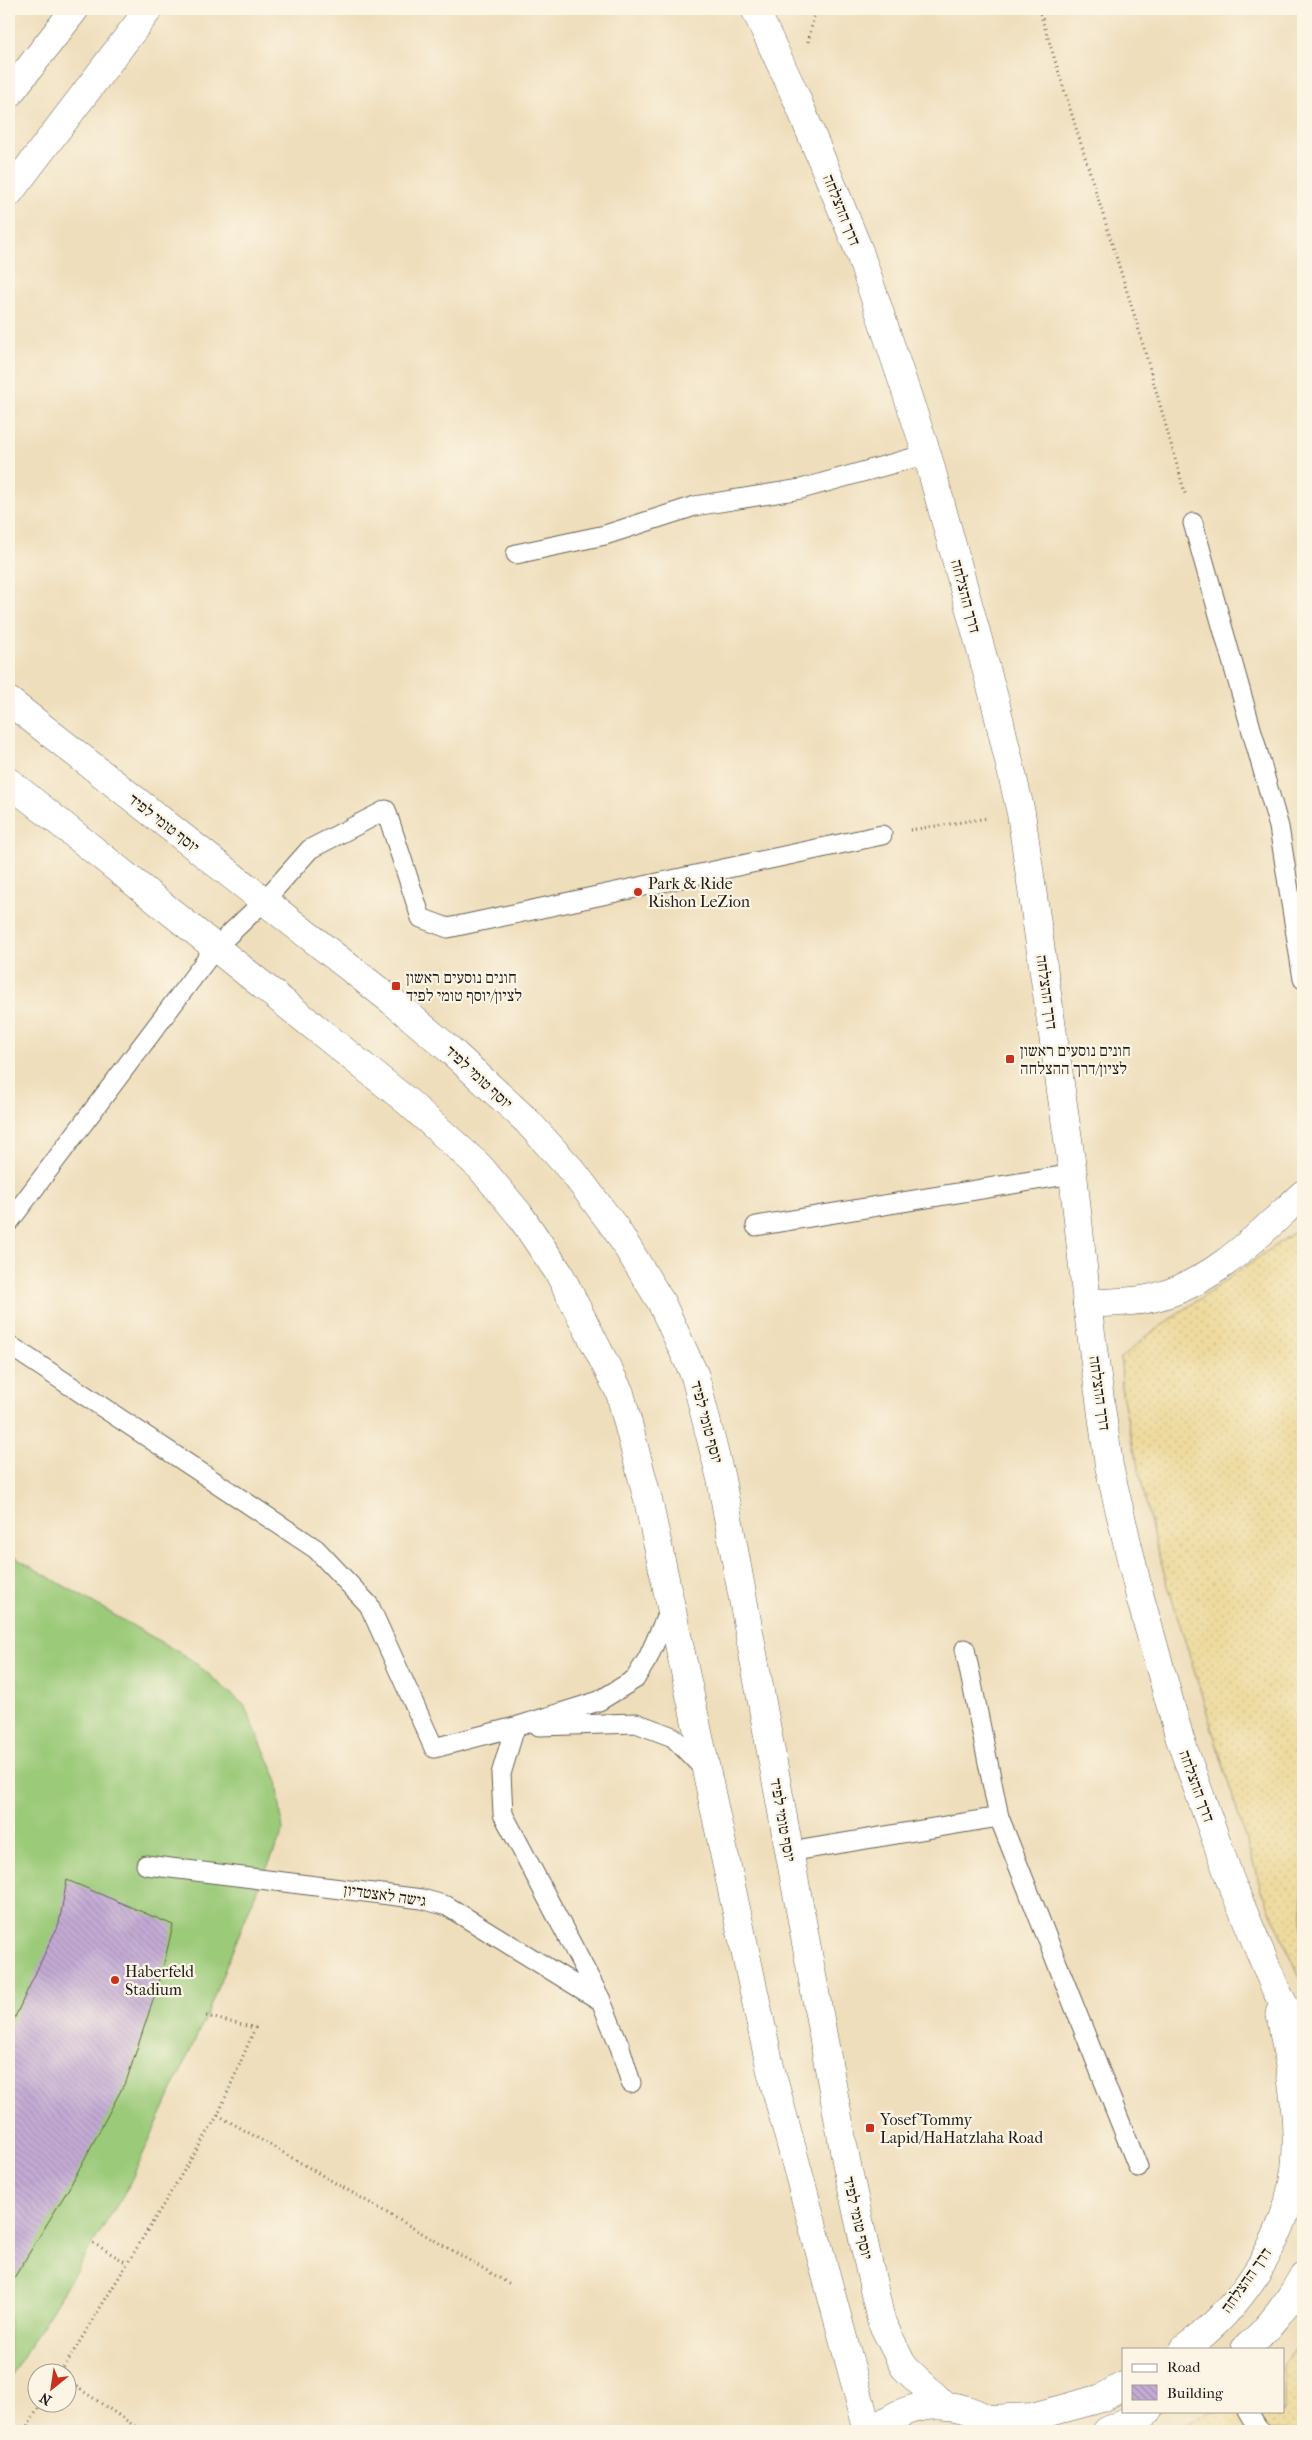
<svg xmlns="http://www.w3.org/2000/svg" width="1312" height="2440" font-family="'IM FELL French Canon','Frank Ruhl Libre',serif">
	<defs>
		<pattern id="sand-dots" width="8" height="8" patternUnits="userSpaceOnUse" patternTransform="scale(1.25)"><rect width="8" height="8" fill="#eeda9e"/><path d="M2 2h.1M6 6h.1" fill="none" stroke="#ccba88" stroke-width="1.8" stroke-linecap="round"/></pattern>
		<pattern id="building-back-hatch" width="6" height="6" patternUnits="userSpaceOnUse" patternTransform="scale(1.25)"><rect width="6" height="6" fill="#c3aad4"/><path d="M-1 5l2 2M0 0l6 6M5-1l2 2" fill="none" stroke="#a792b5"/></pattern>
	</defs>
	<rect width="100%" height="100%" fill="#fcf5e5"/>
	<filter id="ink" filterUnits="userSpaceOnUse"><feTurbulence type="fractalNoise" baseFrequency=".02" numOctaves="2"/><feDisplacementMap in="SourceGraphic" scale="10" xChannelSelector="R" yChannelSelector="G"/><feConvolveMatrix kernelMatrix="1 2 1 2 8 2 1 2 1" color-interpolation-filters="sRGB"/></filter>
	<filter id="wash" filterUnits="userSpaceOnUse"><feTurbulence type="fractalNoise" baseFrequency=".0096" numOctaves="4" result="noise"/><feDisplacementMap in="SourceGraphic" scale="20" xChannelSelector="R" yChannelSelector="G"/><feGaussianBlur stdDeviation="1.12" result="paint"/><feColorMatrix in="noise" values="0 0 0 0 0 0 0 0 0 0 0 0 0 0 0 0 0 1.4 0 .05"/><feComposite in="paint" operator="in"/></filter>
	<g filter="url(#wash)">
		<rect width="100%" height="100%" fill="#efdebc"/>
		<!-- sand -->
		<path fill="url(#sand-dots)" stroke="#857b5d" d="M 1303,1226 L 1303,1985 L 1261,1889 L 1155,1543 L 1122,1395 L 1121,1358 L 1144,1338 Z
			M 1303,2339 L 1303,2431 L 1174,2431 L 1210,2411 L 1283,2411 L 1283,2365 Z"/>
		<!-- pitch -->
		<path fill="#9bca79" stroke="#5c734a" d="M 9,1554 L 192,1660 L 244,1705 L 277,1779 L 283,1832 L 261,1880 L 206,2016 L 128,2187 L 9,2379 Z"/>
		<g id="blocks">
			<!-- building -->
			<path fill="url(#building-back-hatch)" d="M 67,1880 L 173,1925 L 161,1976 L 127,2079 L 69,2188 L 9,2286 L 9,2030 L 59,1923 Z"/>
		</g>
	</g>
	<g filter="url(#ink)">
		<use href="#blocks" fill-opacity="0" stroke="#666054" stroke-width="1"/>
		<g fill="none" stroke-linecap="round" stroke-linejoin="round">
			<!-- lane casing -->
			<g stroke="#666054" stroke-width="21">
				<path id="lane" d="M 1193,523 L 1279,827 L 1303,979
					M 516,554 L 605,535 L 695,506 L 801,489 L 927,454
					M 9,1222 L 216,947 L 264,901 L 310,849 L 386,810 L 421,918 L 448,928 L 882,835
					M 756,1226 L 1073,1174
					M 9,1345 L 316,1549 L 369,1605 L 434,1748 L 515,1727 L 599,1701 L 635,1679 L 648,1658 L 671,1606
					M 965,1649 L 999,1817 L 1138,2167
					M 539,1726 L 636,1723 L 673,1737 L 707,1772
					M 515,1727 L 501,1774 L 503,1814 L 601,2000
					M 789,1852 L 999,1817
					M 146,1865 L 422,1899 L 447,1906 L 601,2001 L 620,2047 L 631,2083
					M 1247,2411 L 1259,2431"/>
			</g>
			<!-- street casing -->
			<g stroke="#666054" stroke-width="29">
				<path id="street" d="M 1087,1304 C 1109,1302 1135,1303 1156,1297 C 1215,1282 1260,1233 1303,1194"/>
			</g>
			<!-- secondary casing -->
			<g stroke="#666054" stroke-width="29">
				<path id="secondary" d="M 755,9 L 796,97 L 859,251 L 927,454 L 995,701 L 1021,813 L 1073,1174 L 1087,1304 L 1109,1466 L 1140,1597 L 1180,1739 L 1231,1882 L 1276,1990 L 1303,2039
					M 9,94 L 75,9
					M 9,193 L 149,9
					M 9,701 L 392,1001 L 449,1049 L 527,1121 L 574,1173 L 616,1229 L 661,1302 L 695,1376 L 721,1479 L 846,2161 L 881,2321 L 904,2367 L 944,2405
					M 9,782 L 408,1102 L 480,1167 L 519,1214 L 559,1273 L 620,1393 L 648,1500 L 771,2071 L 868,2431
					M 1184,2349 C 1241,2309 1286,2240 1295,2170 C 1301,2117 1289,2063 1280,2012
					M 1245,2349 C 1268,2330 1289,2302 1303,2276
					M 990,2419 L 1032,2417 L 1102,2398 L 1123,2386
					M 873,2431 C 914,2396 964,2398 1005,2431
					M 1107,2431 L 1149,2411"/>
			</g>
			<!-- path -->
			<path stroke="#666054" stroke-width="3" stroke-dasharray="1 4" stroke-linecap="butt" d="M 1039,9 L 1138,327 L 1186,497
				M 808,42 L 814,16 L 811,9
				M 910,830 L 988,818
				M 218,2115 L 510,2284
				M 93,2243 L 127,2263
				M 61,2372 L 218,2115 L 255,2028 L 206,2016
				M 68,2381 L 142,2431
				M 25,2431 L 42,2402"/>
			<!-- lane -->
			<use href="#lane" stroke="#fff" stroke-width="19"/>
			<!-- street -->
			<use href="#street" stroke="#fff" stroke-width="28"/>
			<!-- secondary -->
			<use href="#secondary" stroke="#fff" stroke-width="28"/>
		</g>
	</g>
	<!-- markers -->
	<g fill="#c8321e" stroke="#fcf5e5" stroke-width="2">
		<circle cx="638" cy="892" r="5"/>
		<rect x="391" y="981" width="10" height="10" rx="2.5"/>
		<rect x="1005" y="1054" width="10" height="10" rx="2.5"/>
		<circle cx="115" cy="1980" r="5"/>
		<rect x="865" y="2123" width="10" height="10" rx="2.5"/>
	</g>
	<g text-anchor="middle" dominant-baseline="central" stroke-width="4.5" stroke-linejoin="round" paint-order="stroke">
		<!-- street labels -->
		<g font-size="16" fill="#1c1c1c" stroke="#fcf5e5">
			<text transform="translate(842 210) rotate(68)">דרך ההצלחה</text>
			<text transform="translate(966 596) rotate(75)">דרך ההצלחה</text>
			<text transform="translate(164 823) rotate(38)">יוסף טומי לפיד</text>
			<text transform="translate(1047 992) rotate(82)">דרך ההצלחה</text>
			<text transform="translate(479 1077) rotate(43)">יוסף טומי לפיד</text>
			<text transform="translate(1100 1393) rotate(82)">דרך ההצלחה</text>
			<text transform="translate(707 1422) rotate(75)">יוסף טומי לפיד</text>
			<text transform="translate(1197 1786) rotate(70)">דרך ההצלחה</text>
			<text transform="translate(783 1820) rotate(80)">יוסף טומי לפיד</text>
			<text transform="translate(385 1895) rotate(8)">גישה לאצטדיון</text>
			<text transform="translate(858 2218) rotate(77)">יוסף טומי לפיד</text>
			<text transform="translate(1246 2280) rotate(-55)">דרך ההצלחה</text>
		</g>
		<!-- poi labels -->
		<g font-size="16" fill="#1c1c1c" stroke="#fcf5e5" text-anchor="start">
			<text x="648" y="883">Park &amp; Ride<tspan x="648" dy="18">Rishon LeZion</tspan></text>
			<text x="406" y="977">חונים נוסעים ראשון<tspan x="406" dy="18">לציון/יוסף טומי לפיד</tspan></text>
			<text x="1020" y="1050">חונים נוסעים ראשון<tspan x="1020" dy="18">לציון/דרך ההצלחה</tspan></text>
			<text x="125" y="1971">Haberfeld<tspan x="125" dy="18">Stadium</tspan></text>
			<text x="880" y="2119">Yosef Tommy<tspan x="880" dy="18">Lapid/HaHatzlaha Road</tspan></text>
		</g>
	</g>
	<!-- margin -->
	<rect width="1312" height="2440" fill="none" stroke="#fcf5e5" stroke-width="30"/>
	<!-- legend -->
	<rect x="1122" y="2348" width="162" height="65" fill="#fcf5e5" stroke="#a29e95"/>
	<rect x="1132" y="2364" width="25" height="8" fill="#ffffff" stroke="#a29e95"/>
	<text x="1167" y="2372" font-size="15" fill="#1c1c1c">Road</text>
	<rect x="1132" y="2385" width="25" height="15" fill="url(#building-back-hatch)" stroke="#a29e95"/>
	<text x="1167" y="2398" font-size="15" fill="#1c1c1c">Building</text>
	<!-- north arrow -->
	<g transform="translate(52 2388) rotate(210)"><circle r="24" fill="#fcf5e5" stroke="#a29e95"/>
	<path d="M0-4L9 19L0 12L-9 19Z" fill="#c8321e"/>
	<text y="-8" font-size="14" font-weight="bold" text-anchor="middle" fill="#1c1c1c">N</text>
	</g>
</svg>
